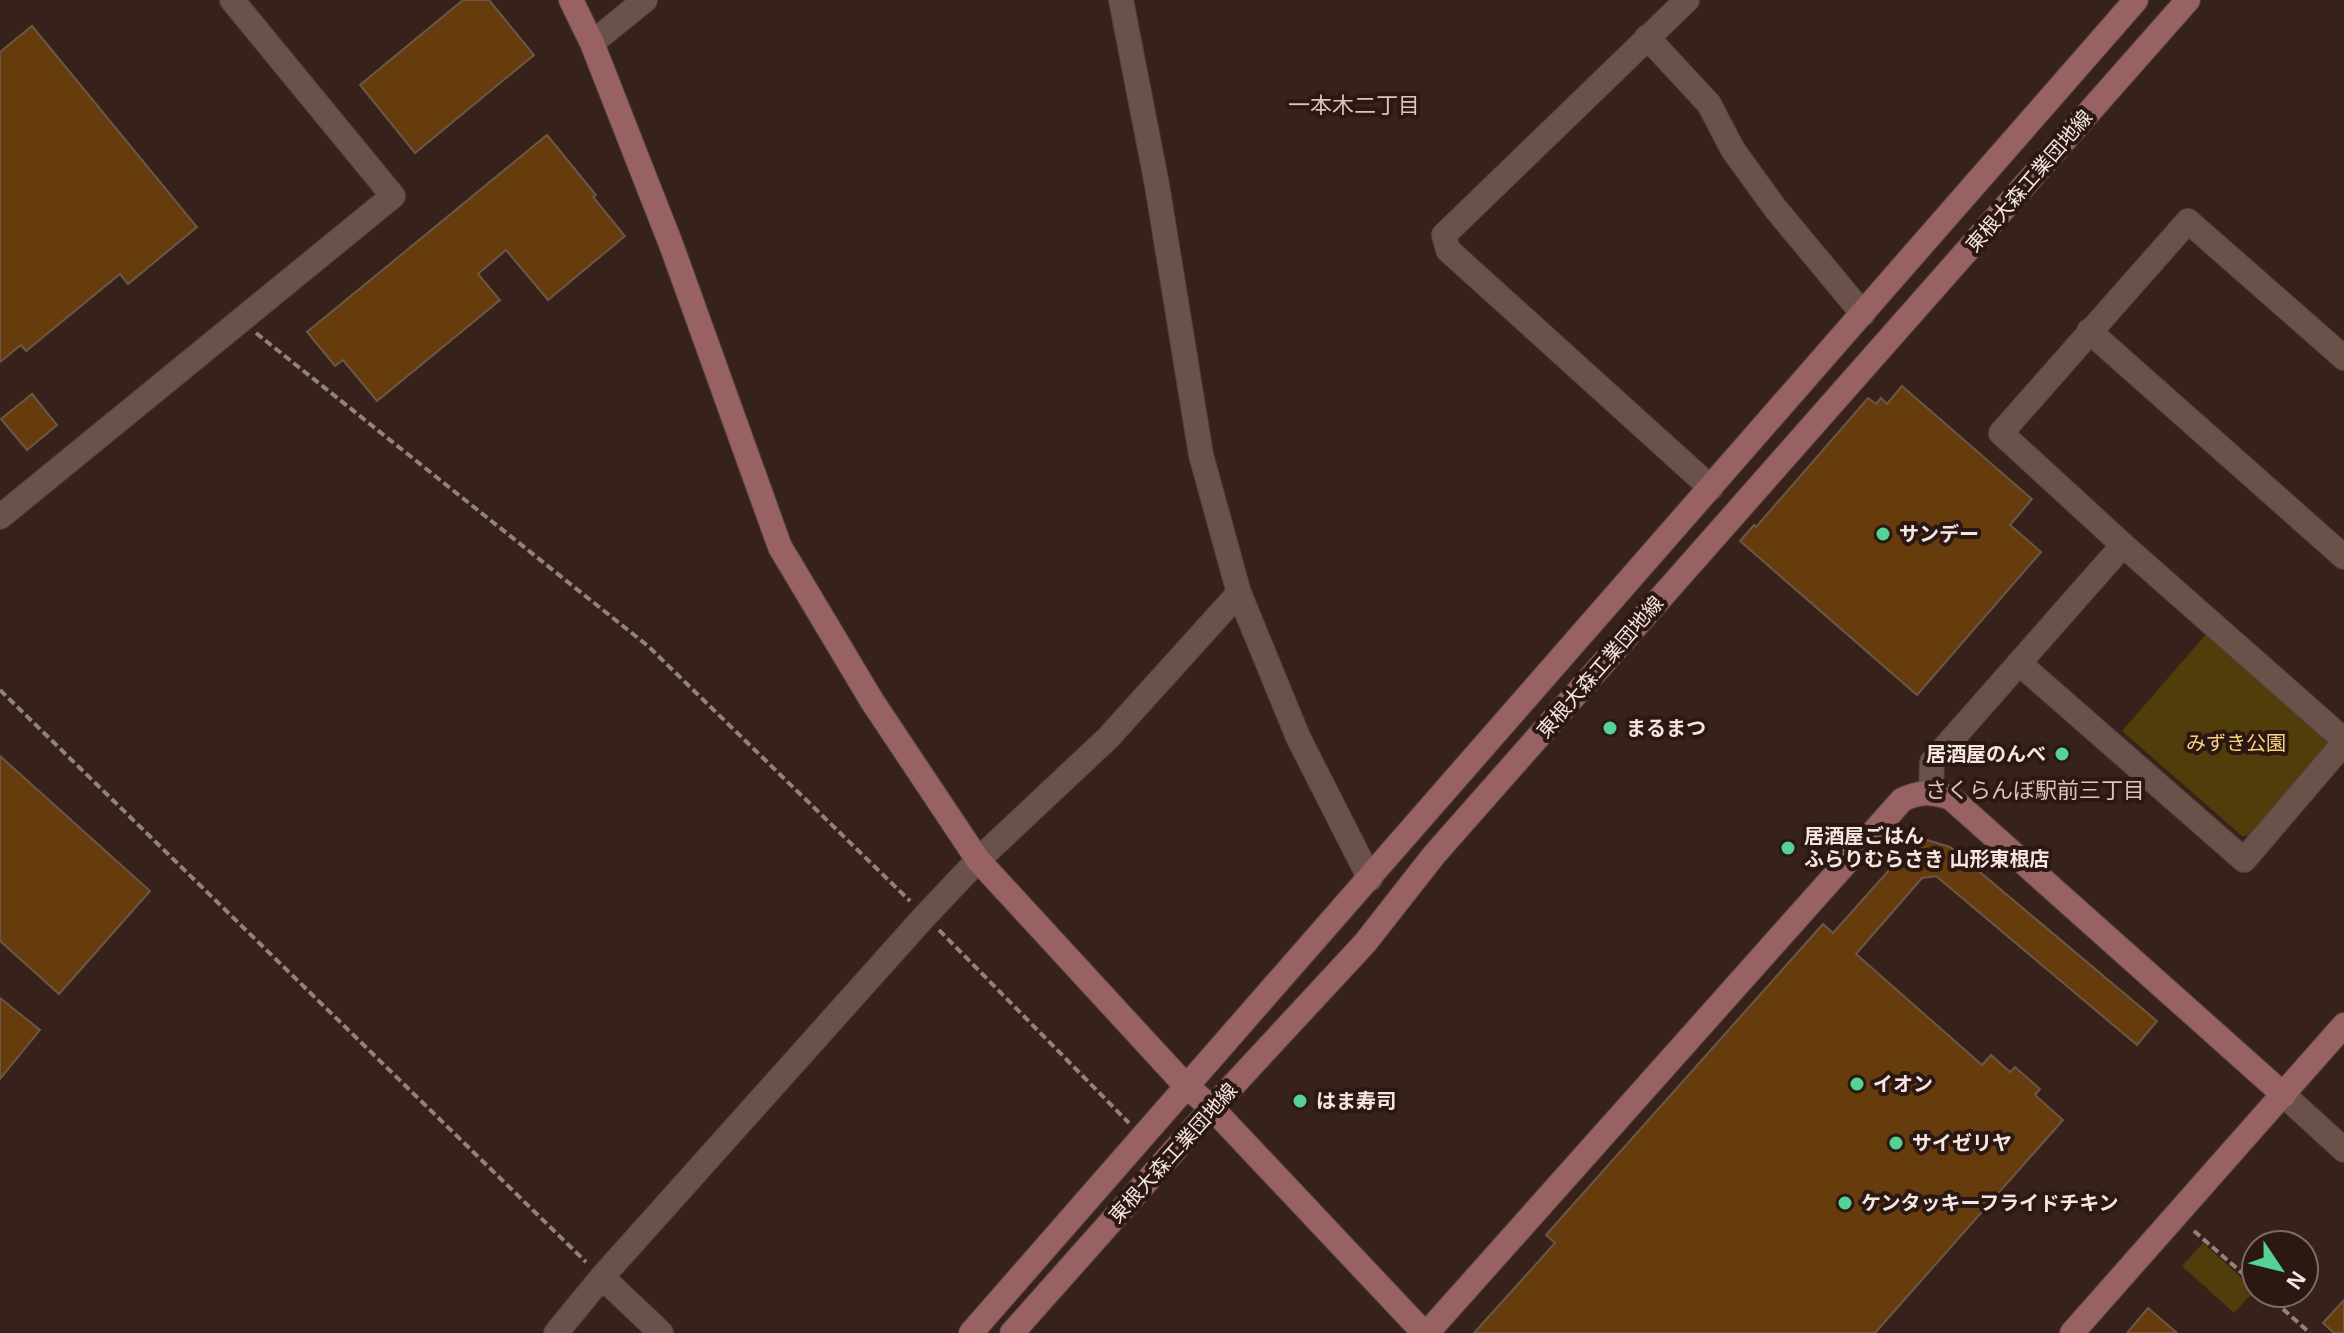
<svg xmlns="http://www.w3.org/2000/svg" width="2344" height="1333" font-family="Arial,'Noto Sans JP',sans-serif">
	<rect width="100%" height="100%" fill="#37221b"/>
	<!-- green -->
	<path fill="#503d09" d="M 2209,631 L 2332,738 L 2259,834 L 2242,836 L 2122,731 Z
		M 2203,1243 L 2255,1290 L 2234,1313 L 2182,1266 Z"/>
	<!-- building -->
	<path fill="#673c0d" stroke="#6a5747" stroke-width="2" d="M 463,0 L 489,0 L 534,55 L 415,153 L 360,85 Z
		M 32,26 L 197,227 L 128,284 L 120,274 L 26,351 L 21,345 L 0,362 L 0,52 Z
		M 547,135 L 596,195 L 593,197 L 625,236 L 548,300 L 506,250 L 478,274 L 500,300 L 377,401 L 343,360 L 335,366 L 307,332 Z
		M 1902,386 L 2032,499 L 2010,525 L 2041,552 L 1917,695 L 1740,541 L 1754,525 L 1756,527 L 1868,398 L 1876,404 L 1881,398 L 1887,404 Z
		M 32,394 L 57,425 L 27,450 L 1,419 Z
		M 0,756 L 150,891 L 59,994 L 0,941 Z
		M 1927,840 L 1950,847 L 2157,1021 L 2137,1045 L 1936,876 L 1922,878 L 1856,954 L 1982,1065 L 1991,1055 L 2010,1072 L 2015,1067 L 2040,1089 L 2035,1095 L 2063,1120 L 1875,1333 L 1474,1333 L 1555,1243 L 1546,1235 L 1823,924 L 1833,933 L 1898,860 Z
		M 0,998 L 40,1030 L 0,1079 Z
		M 2344,1300 L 2344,1333 L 2334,1333 L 2323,1323 Z
		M 2148,1308 L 2177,1333 L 2127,1333 Z"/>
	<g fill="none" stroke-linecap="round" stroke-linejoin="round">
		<!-- street casing -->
		<g stroke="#51403a" stroke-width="26">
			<path id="street" d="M 1121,0 L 1157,185 L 1201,455 L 1239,593 L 1298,737 L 1370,879
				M 1687,0 L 1444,235 L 1448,250 L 1711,488
				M 1647,37 L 1709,104 L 1733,150 L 1775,208 L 1863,314
				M 592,43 L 645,0
				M 2089,331 L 2344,557
				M 2344,358 L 2188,221 L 2001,433 L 2123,545 L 2344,740
				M 0,517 L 393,196 L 232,0
				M 2020,664 L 2244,860 L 2344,743
				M 1931,792 L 1932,762 L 2123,545
				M 2284,1095 L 2344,1150
				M 602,1277 L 661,1333
				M 556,1333 L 602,1277 L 925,916 L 978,860 L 1108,738 L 1239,593"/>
		</g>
		<!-- secondary casing -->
		<g stroke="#51403a" stroke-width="26">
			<path id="secondary" d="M 571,0 L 592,43 L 672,247 L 780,547 L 872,701 L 978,860 L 1186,1086 L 1212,1108 L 1424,1333
				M 971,1333 L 2136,0
				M 1012,1333 L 1212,1108 L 1365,943 L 1434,855 L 2188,0
				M 1427,1333 L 1902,800 C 1920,791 1931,792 1951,798 L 2284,1095
				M 2072,1333 L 2344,1025"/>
		</g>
		<!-- path -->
		<path stroke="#93817b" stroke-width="4" stroke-dasharray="8 4" stroke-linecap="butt" d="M 256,333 L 648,646 L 910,901
			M 0,690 L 586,1262
			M 939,930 L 1129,1123
			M 2194,1231 L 2256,1285
			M 2265,1293 L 2310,1333"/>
		<!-- street -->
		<use href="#street" stroke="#6a514a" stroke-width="24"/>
		<!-- secondary -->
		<use href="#secondary" stroke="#976261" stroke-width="24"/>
	</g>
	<!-- markers -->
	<g fill="#54d395" stroke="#2c1812" stroke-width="3">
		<circle cx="1883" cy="534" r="8"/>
		<circle cx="1610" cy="728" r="8"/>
		<circle cx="2062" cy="754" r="8"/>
		<circle cx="1788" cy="848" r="8"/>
		<circle cx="1857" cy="1084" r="8"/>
		<circle cx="1300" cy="1101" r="8"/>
		<circle cx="1896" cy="1143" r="8"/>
		<circle cx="1845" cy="1203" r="8"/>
	</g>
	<g text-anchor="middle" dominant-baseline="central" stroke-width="8" stroke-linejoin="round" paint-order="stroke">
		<!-- street labels -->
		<g font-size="20" fill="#f5e6e1" stroke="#2c1812">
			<text transform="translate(2029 181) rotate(-49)">東根大森工業団地線</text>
			<text transform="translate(1600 667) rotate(-49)">東根大森工業団地線</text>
			<text transform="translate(1173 1153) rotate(-48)">東根大森工業団地線</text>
		</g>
		<!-- poi labels -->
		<g font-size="20" font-weight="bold" fill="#f5e6e1" stroke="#2c1812" text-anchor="start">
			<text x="1899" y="534">サンデー</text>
			<text x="1626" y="728">まるまつ</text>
			<text x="2046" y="754" text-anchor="end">居酒屋のんべ</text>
			<text x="1804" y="836">居酒屋ごはん<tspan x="1804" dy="23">ふらりむらさき 山形東根店</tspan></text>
			<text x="1873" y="1084">イオン</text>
			<text x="1316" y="1101">はま寿司</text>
			<text x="1912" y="1143">サイゼリヤ</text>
			<text x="1861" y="1203">ケンタッキーフライドチキン</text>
		</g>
		<!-- park labels -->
		<g font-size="20" fill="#f9d37c" stroke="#2c1812">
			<text x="2236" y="743">みずき公園</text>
		</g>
		<!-- neighbourhood labels -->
		<g font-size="22" fill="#dfc2b9" stroke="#2c1812">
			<text x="1354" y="105">一本木二丁目</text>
			<text x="2035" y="790">さくらんぼ駅前三丁目</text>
		</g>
	</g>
	<!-- north arrow -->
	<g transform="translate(2280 1269) rotate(125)"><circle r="38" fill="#2c1812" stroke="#7c6a65" stroke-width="2"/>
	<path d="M0-6L14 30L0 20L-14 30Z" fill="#54d395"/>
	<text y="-12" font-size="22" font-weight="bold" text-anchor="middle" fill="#f5e6e1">N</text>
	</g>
</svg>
